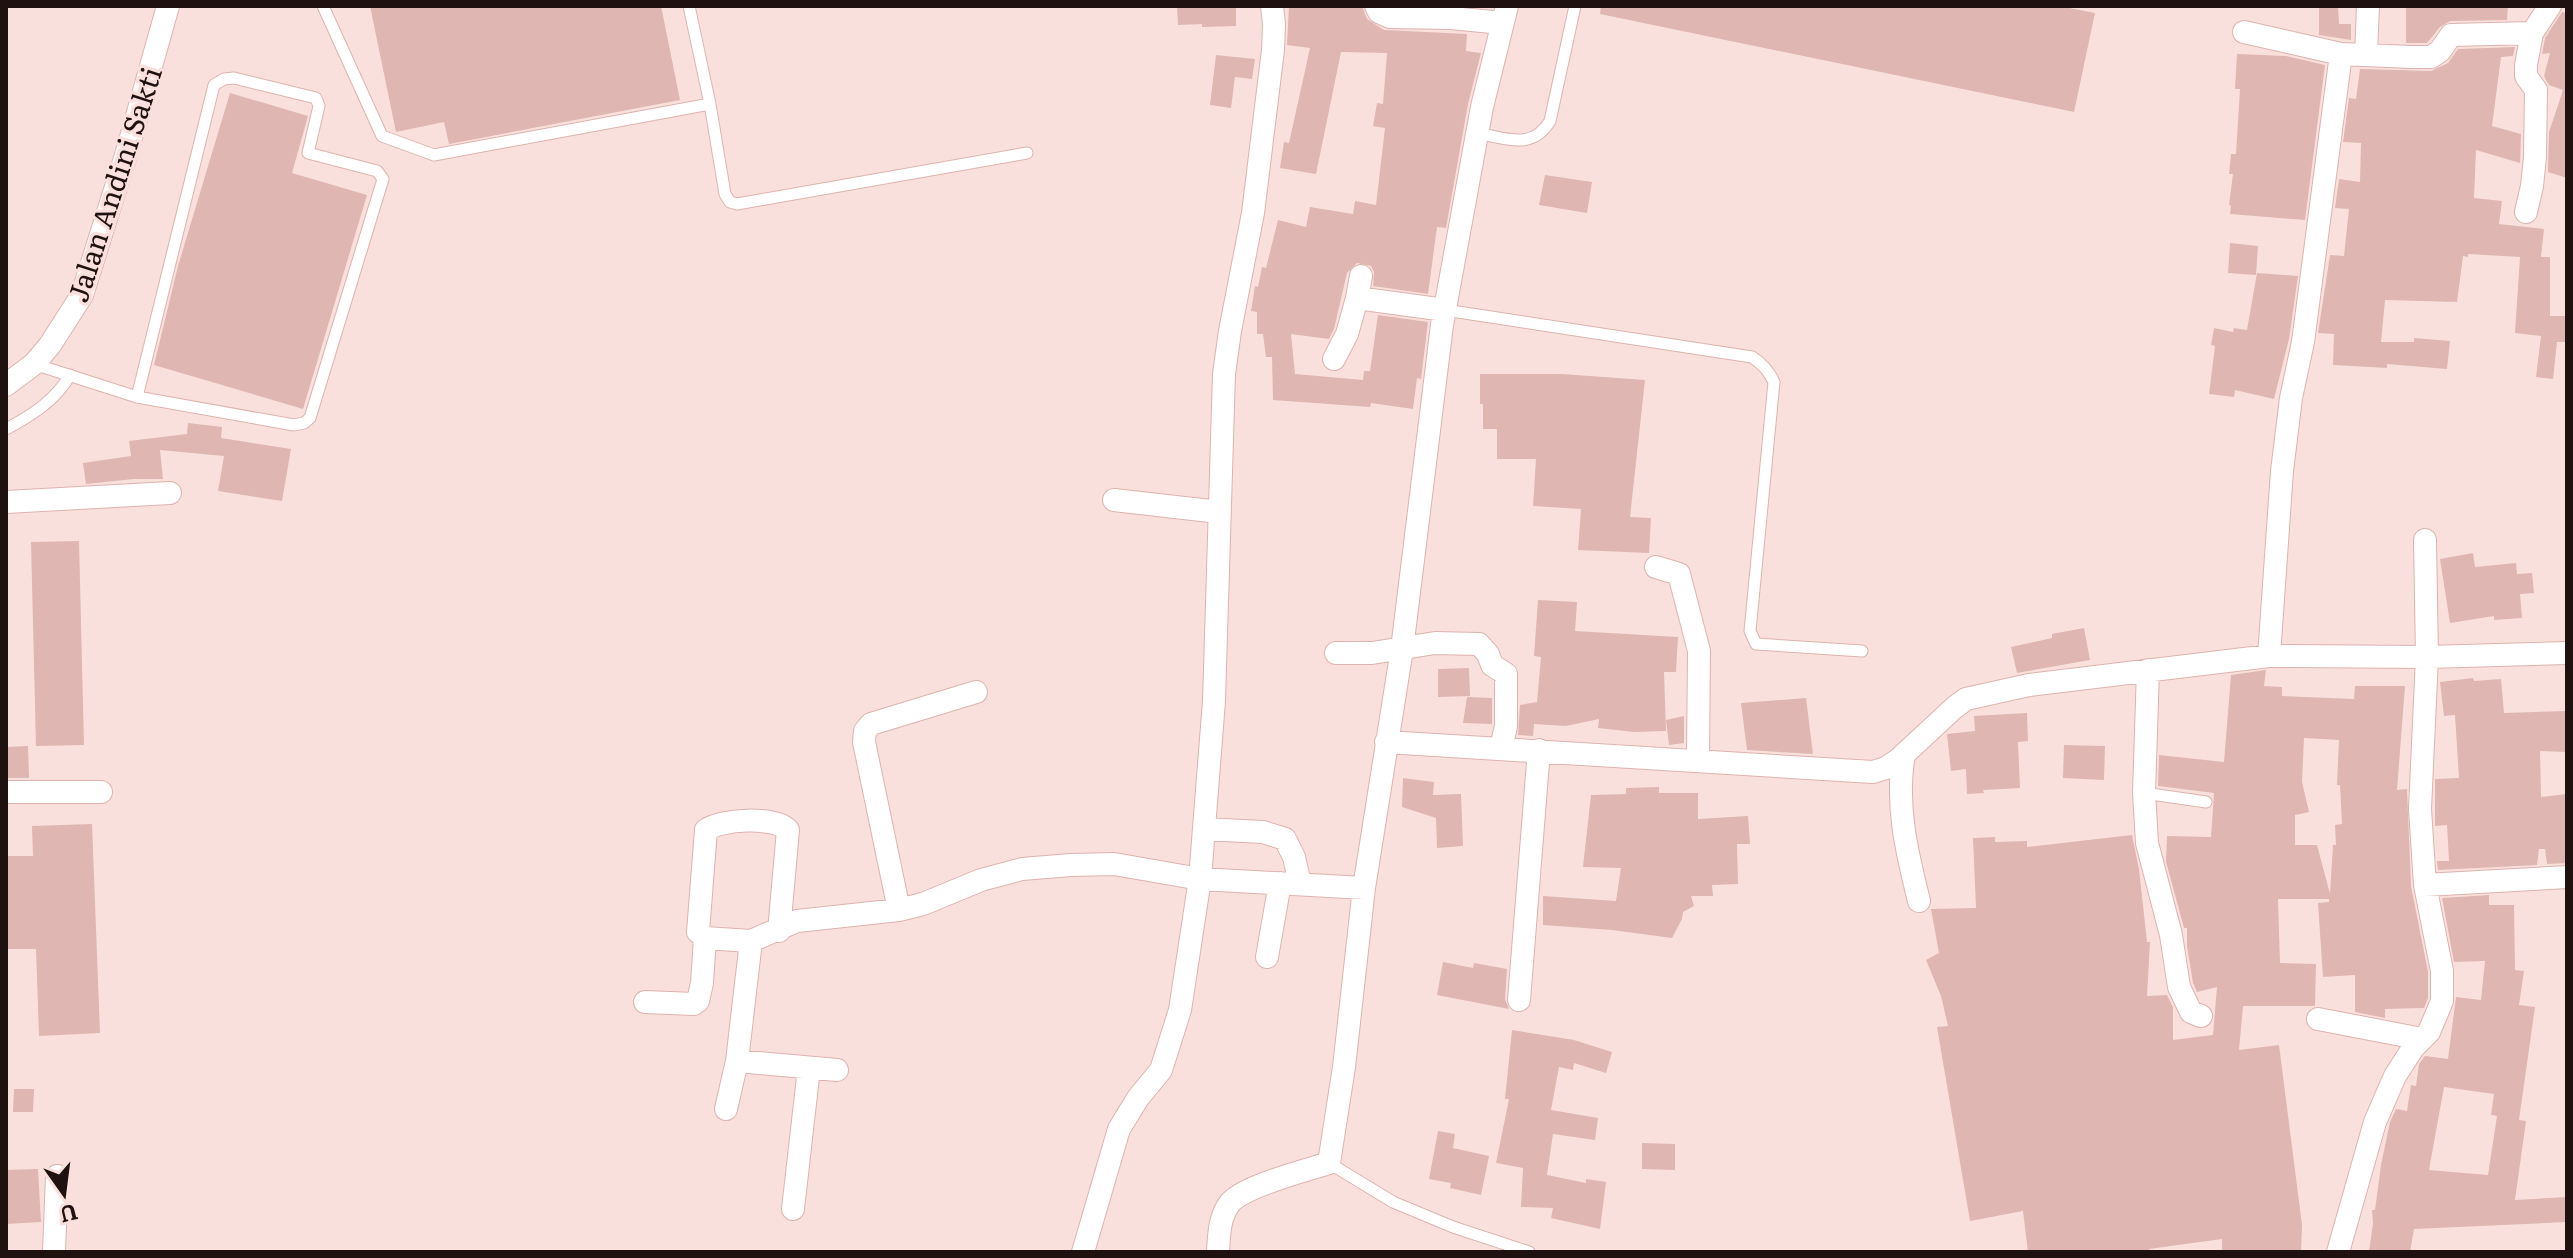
<svg xmlns="http://www.w3.org/2000/svg" width="2573" height="1258" font-family="Literata,serif">
	<rect width="100%" height="100%" fill="#fae0dd"/>
	<!-- building -->
	<path fill="#dfb6b1" fill-rule="evenodd" d="M 370,6 L 661,6 L 680,100 L 449,144 L 444,122 L 396,132 Z
		M 1177,6 L 1236,6 L 1236,26 L 1202,27 L 1202,24 L 1178,25 Z
		M 1289,6 L 1362,6 L 1367,19 L 1384,30 L 1467,34 L 1466,51 L 1481,53 L 1468,104 L 1446,228 L 1437,227 L 1428,294 L 1373,286 L 1374,272 L 1371,266 L 1357,263 L 1347,273 L 1334,329 L 1329,339 L 1291,334 L 1295,374 L 1363,380 L 1364,371 L 1370,371 L 1378,315 L 1428,322 L 1421,379 L 1417,378 L 1413,409 L 1371,403 L 1370,407 L 1273,400 L 1272,357 L 1266,357 L 1263,334 L 1257,334 L 1257,312 L 1251,311 L 1255,286 L 1258,287 L 1262,267 L 1266,268 L 1278,220 L 1306,227 L 1310,207 L 1353,214 L 1355,201 L 1376,205 L 1385,128 L 1373,126 L 1377,103 L 1383,104 L 1387,53 L 1341,52 L 1316,174 L 1280,168 L 1284,142 L 1289,143 L 1310,48 L 1287,45 Z
		M 1601,6 L 2059,6 L 2095,13 L 2074,112 L 1600,14 Z
		M 2319,6 L 2338,6 L 2339,24 L 2351,24 L 2351,40 L 2319,35 Z
		M 2406,6 L 2508,6 L 2507,20 L 2450,21 L 2440,27 L 2427,43 L 2406,43 Z
		M 2562,12 L 2567,13 L 2567,178 L 2548,172 L 2549,132 L 2563,90 L 2549,85 L 2544,76 L 2550,53 L 2542,54 L 2545,38 Z
		M 2515,47 L 2513,56 L 2501,57 L 2492,126 L 2521,134 L 2520,163 L 2476,150 L 2474,198 L 2502,201 L 2499,224 L 2544,229 L 2541,257 L 2550,257 L 2550,316 L 2567,316 L 2567,342 L 2557,342 L 2553,379 L 2536,377 L 2541,336 L 2515,333 L 2520,257 L 2468,254 L 2468,257 L 2463,256 L 2457,302 L 2385,300 L 2381,342 L 2414,342 L 2414,338 L 2450,341 L 2447,369 L 2387,364 L 2387,368 L 2333,365 L 2334,334 L 2318,333 L 2330,255 L 2344,256 L 2349,209 L 2335,208 L 2339,179 L 2360,182 L 2361,143 L 2343,142 L 2349,98 L 2356,99 L 2360,69 L 2431,71 L 2448,63 L 2458,49 Z
		M 2237,54 L 2286,56 L 2325,65 L 2305,220 L 2230,214 L 2231,206 L 2229,205 L 2233,174 L 2229,174 L 2231,154 L 2236,154 L 2240,89 L 2235,89 Z
		M 1216,55 L 1255,59 L 1252,79 L 1235,77 L 1231,108 L 1210,105 Z
		M 230,93 L 308,116 L 292,173 L 367,195 L 303,409 L 154,365 L 178,266 Z
		M 1545,175 L 1592,182 L 1587,213 L 1539,205 Z
		M 2230,243 L 2258,246 L 2256,275 L 2228,273 Z
		M 2257,273 L 2298,276 L 2289,339 L 2274,399 L 2235,390 L 2234,397 L 2209,394 L 2215,346 L 2211,345 L 2214,328 L 2233,332 L 2234,328 L 2247,330 Z
		M 1480,374 L 1562,374 L 1645,380 L 1630,517 L 1651,518 L 1649,553 L 1578,550 L 1581,509 L 1533,506 L 1536,459 L 1497,459 L 1497,429 L 1483,429 L 1483,404 L 1480,404 Z
		M 188,423 L 222,427 L 221,438 L 291,449 L 282,501 L 218,491 L 224,456 L 160,450 L 163,479 L 134,479 L 86,484 L 83,463 L 131,456 L 129,441 L 187,434 Z
		M 79,541 L 84,745 L 36,746 L 31,542 Z
		M 2473,553 L 2475,567 L 2516,563 L 2517,574 L 2532,573 L 2534,593 L 2520,594 L 2522,618 L 2494,620 L 2494,616 L 2450,623 L 2440,559 Z
		M 1538,600 L 1577,602 L 1575,631 L 1678,637 L 1676,672 L 1664,672 L 1666,731 L 1634,732 L 1598,728 L 1599,719 L 1566,726 L 1534,724 L 1533,736 L 1518,735 L 1520,705 L 1537,702 L 1541,657 L 1534,656 Z
		M 2084,628 L 2090,660 L 2017,673 L 2011,647 L 2052,638 L 2052,634 Z
		M 1469,668 L 1470,696 L 1438,697 L 1438,669 Z
		M 2266,670 L 2264,686 L 2282,687 L 2282,696 L 2354,699 L 2355,686 L 2405,686 L 2397,790 L 2407,789 L 2411,886 L 2428,972 L 2428,998 L 2424,1008 L 2385,1009 L 2385,1018 L 2355,1012 L 2355,975 L 2323,977 L 2318,903 L 2329,902 L 2329,899 L 2278,899 L 2280,963 L 2316,964 L 2315,1006 L 2243,1006 L 2239,1050 L 2279,1045 L 2302,1225 L 2301,1252 L 2222,1252 L 2222,1239 L 2149,1249 L 2150,1252 L 2028,1252 L 2023,1211 L 1970,1221 L 1937,1027 L 1948,1026 L 1941,996 L 1926,960 L 1939,953 L 1931,909 L 1976,908 L 1973,838 L 1995,837 L 1995,842 L 2027,841 L 2027,847 L 2132,835 L 2139,869 L 2147,942 L 2150,942 L 2147,996 L 2167,995 L 2173,1007 L 2173,1040 L 2213,1035 L 2217,987 L 2197,992 L 2193,983 L 2187,946 L 2187,928 L 2184,928 L 2166,862 L 2167,836 L 2211,837 L 2214,793 L 2158,786 L 2159,755 L 2224,762 L 2231,675 ZM 2304,738 L 2339,740 L 2337,785 L 2340,785 L 2342,824 L 2335,825 L 2336,845 L 2333,845 L 2330,894 L 2317,845 L 2295,845 L 2295,815 L 2309,812 L 2302,782 Z
		M 2473,678 L 2474,681 L 2501,679 L 2504,713 L 2567,711 L 2567,752 L 2540,751 L 2541,797 L 2567,794 L 2567,863 L 2547,864 L 2545,849 L 2539,849 L 2537,865 L 2438,870 L 2437,861 L 2449,861 L 2447,825 L 2435,826 L 2435,779 L 2459,778 L 2455,715 L 2444,716 L 2440,682 Z
		M 1467,697 L 1492,698 L 1492,724 L 1463,723 Z
		M 1806,698 L 1813,754 L 1747,750 L 1741,703 Z
		M 2027,713 L 2028,741 L 2018,742 L 2020,788 L 1983,790 L 1984,793 L 1967,794 L 1966,769 L 1951,771 L 1947,734 L 1975,731 L 1974,716 Z
		M 1684,716 L 1684,743 L 1669,745 L 1666,720 Z
		M 2064,745 L 2105,746 L 2104,780 L 2063,778 Z
		M 28,746 L 29,778 L 6,778 L 6,747 Z
		M 1403,778 L 1434,782 L 1433,795 L 1461,794 L 1463,846 L 1437,848 L 1436,818 L 1402,807 Z
		M 1659,787 L 1659,793 L 1698,793 L 1698,819 L 1748,816 L 1750,844 L 1737,844 L 1738,884 L 1712,885 L 1713,896 L 1691,896 L 1694,906 L 1683,912 L 1682,919 L 1672,938 L 1612,930 L 1543,925 L 1543,896 L 1616,901 L 1621,868 L 1583,867 L 1591,795 L 1626,794 L 1626,788 Z
		M 92,824 L 100,1033 L 39,1036 L 36,949 L 6,949 L 6,856 L 33,856 L 32,826 Z
		M 2489,895 L 2489,905 L 2514,905 L 2515,970 L 2524,971 L 2519,1005 L 2535,1007 L 2519,1120 L 2526,1121 L 2515,1200 L 2567,1197 L 2567,1222 L 2414,1229 L 2410,1252 L 2369,1252 L 2373,1223 L 2372,1210 L 2375,1210 L 2381,1165 L 2390,1122 L 2396,1109 L 2407,1111 L 2411,1085 L 2416,1086 L 2419,1064 L 2425,1056 L 2448,1059 L 2456,997 L 2481,1000 L 2485,961 L 2454,962 L 2442,898 ZM 2444,1087 L 2494,1094 L 2491,1115 L 2497,1116 L 2488,1175 L 2429,1170 Z
		M 1443,962 L 1473,968 L 1474,963 L 1507,969 L 1505,999 L 1509,1009 L 1437,995 Z
		M 1512,1030 L 1574,1040 L 1612,1052 L 1606,1073 L 1574,1063 L 1573,1070 L 1559,1067 L 1551,1110 L 1598,1118 L 1595,1140 L 1553,1134 L 1547,1175 L 1586,1183 L 1586,1179 L 1606,1182 L 1600,1229 L 1551,1218 L 1553,1208 L 1521,1207 L 1523,1168 L 1496,1163 L 1509,1099 L 1505,1099 Z
		M 14,1089 L 34,1089 L 33,1112 L 13,1112 Z
		M 1438,1131 L 1455,1134 L 1453,1148 L 1489,1156 L 1481,1195 L 1450,1188 L 1451,1183 L 1429,1179 Z
		M 1642,1143 L 1675,1144 L 1675,1170 L 1642,1169 Z
		M 38,1169 L 41,1222 L 6,1224 L 6,1170 Z"/>
	<g fill="none" stroke-linecap="round" stroke-linejoin="round">
		<!-- service casing -->
		<g stroke="#dcb3ae" stroke-width="13">
			<path id="service" d="M 323,6 L 382,136 L 434,155 L 710,104
				M 689,6 L 710,104 L 725,194 L 730,202 L 737,204 L 1027,153
				M 1477,133 C 1506,138 1532,151 1550,121 L 1575,6
				M 1445,310 L 1752,357 C 1763,364 1769,371 1774,382 L 1750,631 L 1756,644 L 1862,651
				M 34,364 L 137,397 L 294,425 L 304,423 L 310,418 L 383,179 L 377,171 L 308,153 L 319,106 L 316,98 L 234,78 L 224,79 L 214,85 L 137,397
				M 6,429 C 31,416 56,400 70,375
				M 2144,793 L 2206,802
				M 1329,1163 L 1393,1202 L 1453,1227 L 1529,1252"/>
		</g>
		<!-- minor casing -->
		<g stroke="#dcb3ae" stroke-width="24">
			<path id="minor" d="M 1376,6 L 1379,12 L 1390,17 L 1451,18 L 1502,23
				M 2244,32 L 2341,54 L 2411,57 L 2431,57 L 2440,51 L 2451,35 L 2532,33 L 2526,65 L 2526,76 L 2536,90 L 2535,157 L 2532,186 L 2526,212
				M 2532,33 L 2550,6
				M 2366,55 L 2368,6
				M 1361,276 L 1357,298 L 1445,310
				M 1334,359 L 1347,334 L 1357,298
				M 6,385 L 34,364 L 50,345 L 82,295 L 126,155 L 168,6
				M 1114,500 L 1219,512
				M 6,502 L 170,493
				M 1656,567 L 1679,574 L 1699,651 L 1698,761
				M 1336,653 L 1372,653 L 1435,643 L 1479,644 L 1488,654 L 1492,665 L 1506,674 L 1506,726 L 1501,748
				M 2269,656 L 2282,471 L 2291,398 L 2303,342 L 2341,54
				M 2148,670 L 2144,793 L 2147,843 L 2171,935 L 2179,987 L 2191,1012 L 2201,1016
				M 1386,742 L 1873,772 L 1886,768 L 1899,759 L 1955,707 L 1966,699 L 2029,685 L 2269,656 L 2427,657 L 2567,653
				M 1904,754 C 1895,804 1907,853 1919,901
				M 6,792 L 101,792
				M 1204,829 L 1263,832 L 1285,839 L 1294,857 L 1300,884
				M 2425,885 L 2567,877
				M 899,910 L 864,742 L 865,731 L 871,724 L 976,692
				M 779,931 L 788,830 C 775,816 720,819 706,830 L 698,932 L 705,938 L 751,941 L 797,921 L 899,910 L 923,904 L 981,880 L 1022,869 L 1071,865 L 1114,864 L 1200,879 L 1364,888
				M 1267,957 L 1280,883
				M 1519,1000 L 1539,750
				M 645,1002 L 694,1004 L 698,1001 L 702,983 L 705,938
				M 2318,1019 L 2422,1039
				M 737,1061 L 837,1070
				M 726,1109 L 737,1061 L 751,941
				M 793,1209 L 809,1068
				M 54,1252 L 57,1176
				M 1083,1252 L 1119,1129 L 1138,1098 L 1161,1070 L 1180,1010 L 1200,879 L 1214,701 L 1224,374 L 1230,331 L 1253,213 L 1273,50 L 1274,24 L 1272,6
				M 1218,1252 C 1219,1236 1219,1217 1230,1203 C 1244,1186 1307,1170 1329,1163 L 1344,1067 L 1364,888 L 1402,649 L 1442,325 L 1482,107 L 1507,6
				M 2338,1252 L 2375,1122 L 2395,1076 L 2413,1048 L 2429,1032 L 2442,1001 L 2442,971 L 2425,885 L 2420,809 L 2427,657 L 2425,540"/>
		</g>
		<!-- service -->
		<use href="#service" stroke="#fff" stroke-width="11"/>
		<!-- minor -->
		<use href="#minor" stroke="#fff" stroke-width="22"/>
	</g>
	<g text-anchor="middle" dominant-baseline="central" stroke-width="7" stroke-linejoin="round" paint-order="stroke">
		<!-- street labels -->
		<g font-size="28" fill="#1f110f" stroke="#fae0dd">
			<text transform="translate(113 184) rotate(-72)">Jalan Andini Sakti</text>
		</g>
	</g>
	<!-- border -->
	<rect width="2573" height="1258" fill="none" stroke="#1f110f" stroke-width="16"/>
	<!-- north arrow -->
	<g transform="translate(64 1194) rotate(166)" stroke="#fae0dd" stroke-width="6" paint-order="stroke">
	<path d="M0-6L14 30L0 20L-14 30Z" fill="#1f110f"/>
	<text y="-12" font-size="22" font-weight="bold" text-anchor="middle" fill="#1f110f">U</text>
	</g>
</svg>
